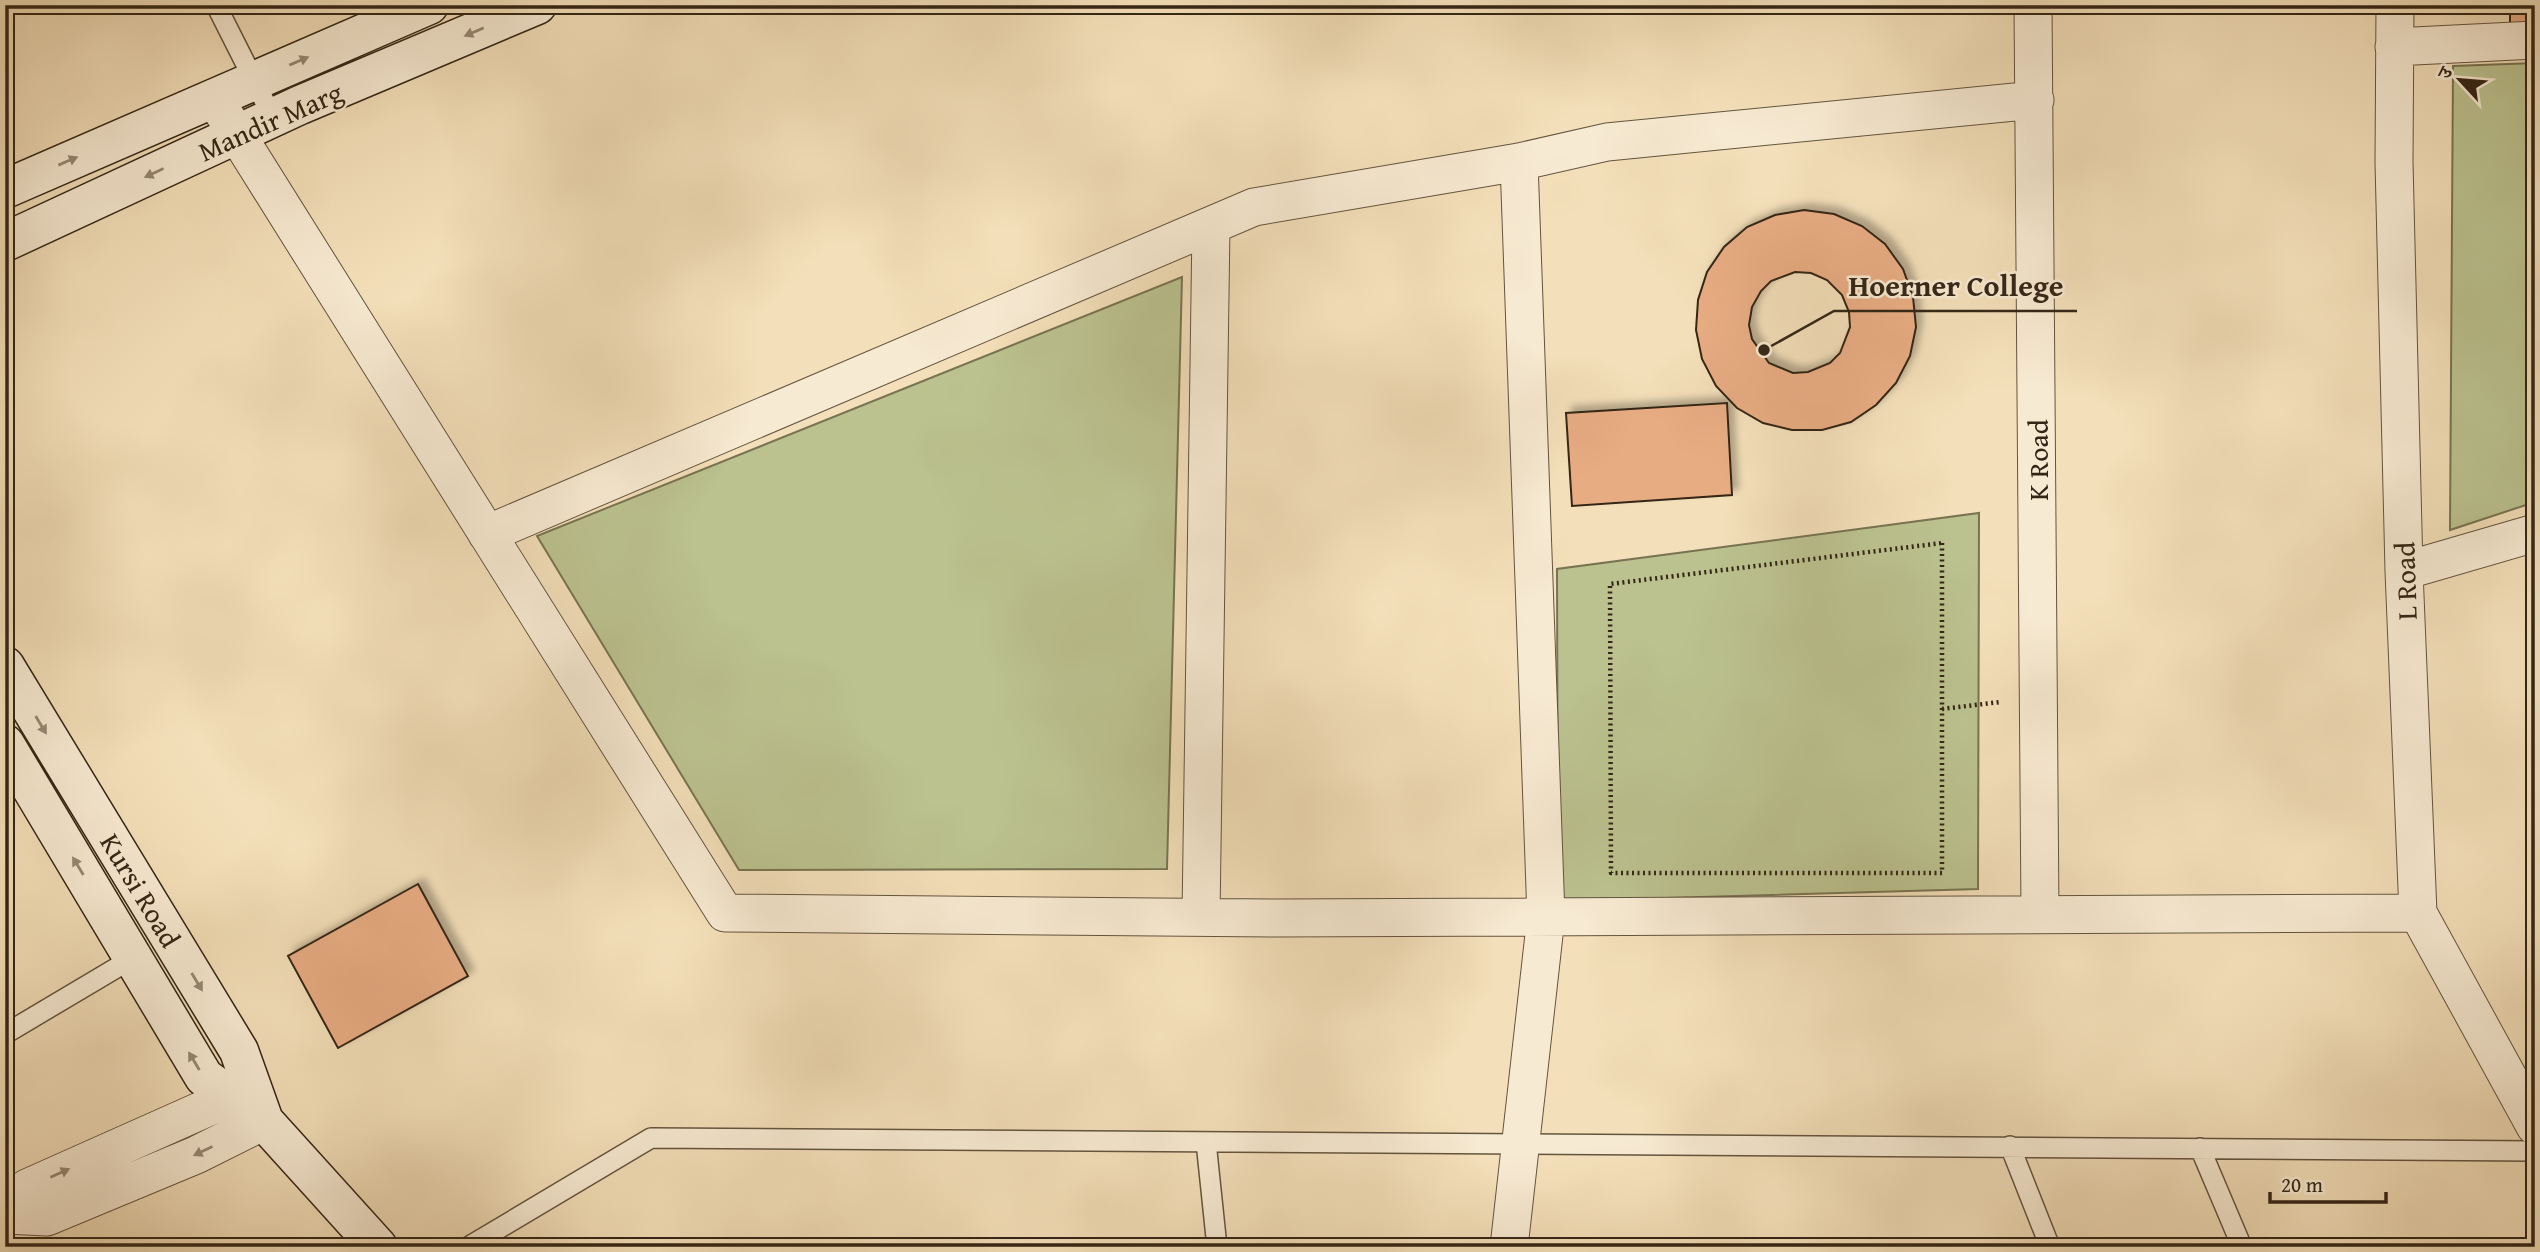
<svg xmlns="http://www.w3.org/2000/svg" width="2540" height="1252" font-family="'Gentium Book Plus','Noto Serif Devanagari',serif">
	<defs>
		<filter id="shadow"><feDropShadow dx="6" dy="-6" stdDeviation="3.5" flood-color="#0004"/></filter>
	</defs>
	<rect width="100%" height="100%" fill="#f3dfb9"/>
	<filter id="stains"><feTurbulence type="fractalNoise" baseFrequency=".00286" numOctaves="4"/><feColorMatrix values="0 0 0 0 .2 0 0 0 0 .09 0 0 0 0 .02 0 0 0 .5 -.17"/></filter>
	<radialGradient id="worn" r=".72"><stop offset=".6" stop-color="#630" stop-opacity="0"/><stop offset="1" stop-color="#630" stop-opacity=".3"/></radialGradient>
	<!-- green -->
	<path fill="#bbc28f" stroke="#787452" stroke-width="2" d="M 2535,63 L 2535,502 L 2450,530 L 2453,66 Z
		M 1182,277 L 1167,869 L 739,870 L 537,536 Z
		M 1979,513 L 1978,889 L 1558,901 L 1557,569 Z"/>
	<!-- building -->
	<path fill="#e8ac83" stroke="#342616" stroke-width="2" fill-rule="evenodd" filter="url(#shadow)" d="M 2510,5 L 2535,5 L 2535,25 L 2510,26 Z
		M 1804,210 L 1834,214 L 1862,226 L 1885,244 L 1903,269 L 1913,297 L 1916,327 L 1910,356 L 1896,383 L 1876,405 L 1851,422 L 1822,430 L 1792,430 L 1763,423 L 1737,408 L 1716,386 L 1702,359 L 1696,330 L 1698,300 L 1707,272 L 1724,247 L 1747,227 L 1775,215 ZM 1795,272 L 1811,273 L 1827,280 L 1842,295 L 1849,312 L 1850,327 L 1840,353 L 1830,363 L 1808,372 L 1793,373 L 1769,363 L 1752,339 L 1749,325 L 1752,307 L 1761,291 L 1771,281 Z
		M 1727,403 L 1732,495 L 1572,506 L 1566,413 Z
		M 418,884 L 468,976 L 338,1048 L 288,956 Z"/>
	<g fill="none" stroke-linecap="round" stroke-linejoin="round">
		<!-- service casing -->
		<g stroke="#64543f" stroke-width="22">
			<path id="service" d="M 216,5 L 273,118
				M 5,1034 L 133,958
				M 1206,1142 L 1217,1247
				M 2010,1146 L 2050,1247
				M 2200,1148 L 2242,1247
				M 468,1247 L 651,1138 L 2535,1151"/>
		</g>
		<!-- minor casing -->
		<g stroke="#64543f" stroke-width="39">
			<path id="minor" d="M 2033,5 L 2040,914
				M 2395,5 L 2394,162 L 2404,571 L 2418,913 L 2535,1126
				M 2394,47 L 2535,40
				M 214,98 L 725,913 L 1275,918 L 2418,913
				M 487,534 L 1254,207 L 1519,162 L 1607,142 L 2035,100
				M 2404,571 L 2535,533
				M 1201,917 L 1211,226
				M 8,1214 L 27,1188 L 229,1098
				M 5,1215 L 47,1217 L 196,1155 L 264,1121
				M 1509,1247 L 1546,917 L 1519,162"/>
		</g>
		<!-- secondary casing -->
		<g stroke="#342616" stroke-width="41">
			<path id="secondary" d="M 5,189 L 429,5
				M 5,242 L 300,105 L 537,5
				M 5,666 L 239,1051 L 264,1121
				M 5,744 L 204,1077 L 264,1121 L 378,1247"/>
		</g>
		<!-- path -->
		<path stroke="#342616" stroke-width="4.5" stroke-dasharray="2 3.5" stroke-linecap="butt" d="M 1942,543 L 1942,873 L 1611,873 L 1610,584 Z
			M 1942,709 L 2000,702"/>
		<!-- service -->
		<use href="#service" stroke="#f7ead2" stroke-width="19"/>
		<!-- minor -->
		<use href="#minor" stroke="#f7ead2" stroke-width="37"/>
		<!-- secondary -->
		<use href="#secondary" stroke="#f7ead2" stroke-width="38"/>
	</g>
	<!-- one-way arrows -->
	<defs><path id="oneway-solid" d="M-6-.8H1V-3.2L6.5 0L1 3.2V.8H-6Z" transform="scale(1.75)"/></defs>
	<g fill="#968874">
		<use href="#oneway-solid" transform="translate(474 32) rotate(157)"/>
		<use href="#oneway-solid" transform="translate(299 61) rotate(-23)"/>
		<use href="#oneway-solid" transform="translate(68 161) rotate(-23)"/>
		<use href="#oneway-solid" transform="translate(154 173) rotate(155)"/>
		<use href="#oneway-solid" transform="translate(41 725) rotate(59)"/>
		<use href="#oneway-solid" transform="translate(78 866) rotate(-121)"/>
		<use href="#oneway-solid" transform="translate(197 982) rotate(59)"/>
		<use href="#oneway-solid" transform="translate(194 1061) rotate(-121)"/>
		<use href="#oneway-solid" transform="translate(203 1151) rotate(154)"/>
		<use href="#oneway-solid" transform="translate(60 1173) rotate(-24)"/>
	</g>
	<g text-anchor="middle" dominant-baseline="central" stroke-width="5" stroke-linejoin="round" paint-order="stroke">
		<!-- street labels -->
		<g font-size="28" fill="#342616" stroke="#f7ead2">
			<text transform="translate(270 121) rotate(-24)">Mandir Marg</text>
			<text transform="translate(2037 460) rotate(-90)">K Road</text>
			<text transform="translate(2405 581) rotate(-92)">L Road</text>
			<text transform="translate(141 890) rotate(59)">Kursi Road</text>
		</g>
	</g>
	<!-- callouts -->
	<path fill="none" stroke="#342616" stroke-width="2.5" d="M1764 350L1834 311H2077"/>
	<circle fill="#342616" stroke="#f7ead2" stroke-width="2.5" cx="1764" cy="350" r="7"/>
	<g font-size="30" text-anchor="middle" font-weight="bold" fill="#342616" stroke="#f7ead2" stroke-width="5" stroke-linejoin="round" paint-order="stroke">
		<text x="1956" y="296">Hoerner College</text>
	</g>
	<!-- margin -->
	<rect width="2540" height="1252" fill="none" stroke="#f3dfb9" stroke-width="28"/>
	<rect x="7" y="7" width="2526" height="1238" fill="none" stroke="#342616" stroke-width="3.5"/>
	<rect x="14" y="14" width="2512" height="1224" fill="none" stroke="#342616" stroke-width="2"/>
	<!-- north arrow -->
	<g transform="translate(2460 80) rotate(296)" stroke="#f7ead2" stroke-width="5" paint-order="stroke">
	<path d="M0-5L12 26L0 18L-12 26Z" fill="#342616"/>
	<text y="-10" font-size="19" font-weight="bold" text-anchor="middle" fill="#342616">उ</text>
	</g>
	<!-- scale -->
	<path d="M2270 1192v10h116v-10" fill="none" stroke="#342616" stroke-width="3.5"/>
	<text x="2281" y="1192" font-size="21" fill="#342616" stroke="#f7ead2" stroke-width="5" paint-order="stroke">20 m</text>
	<rect width="100%" height="100%" filter="url(#stains)"/>
	<rect width="100%" height="100%" fill="url(#worn)"/>
</svg>
